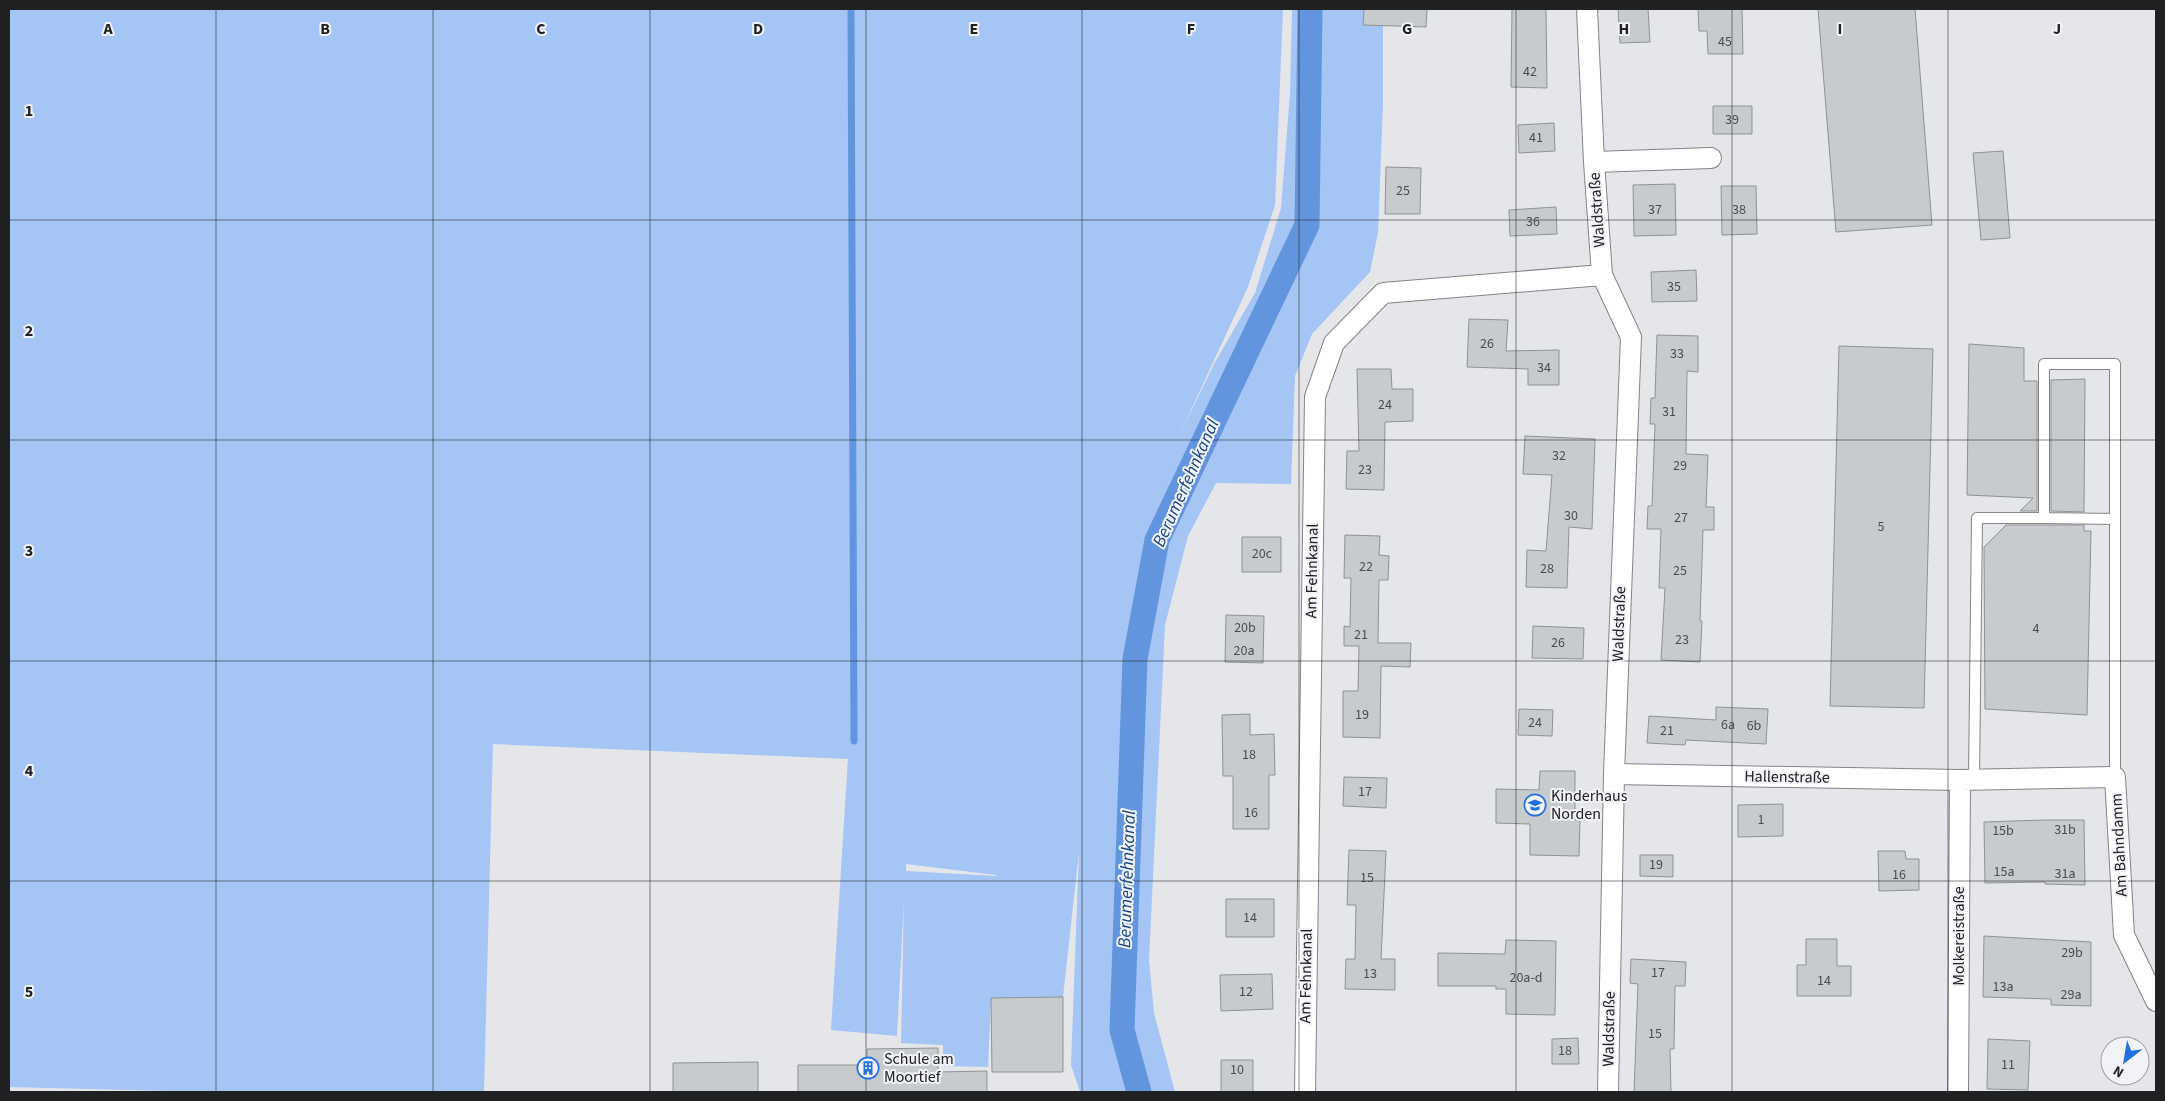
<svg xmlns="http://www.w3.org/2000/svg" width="2165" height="1101" font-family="'Source Sans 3',sans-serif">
	<rect width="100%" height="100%" fill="#e4e6ea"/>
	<!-- green -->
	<path fill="#a5c5f4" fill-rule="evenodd" d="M 9,9 L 1283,9 L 1275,205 L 1248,287 L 1178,438 L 1215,362 L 1255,293 L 1281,208 L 1290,93 L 1292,9 L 1383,9 L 1383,103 L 1378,233 L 1370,272 L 1312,334 L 1295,376 L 1291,484 L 1216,483 L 1188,536 L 1165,625 L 1149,960 L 1154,1013 L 1175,1092 L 1080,1092 L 1071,1065 L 1079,852 L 1063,997 L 991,998 L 988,1067 L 943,1066 L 943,1045 L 901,1043 L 904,899 L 897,1036 L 831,1030 L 848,759 L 493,744 L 484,1092 L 208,1092 L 9,1087 ZM 906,864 L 996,875 L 996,876 L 906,871 Z"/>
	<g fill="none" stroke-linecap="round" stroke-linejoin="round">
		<!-- stream -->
		<path stroke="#6295de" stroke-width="7" d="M 851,9 L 854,741"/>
		<!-- canal -->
		<path stroke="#6295de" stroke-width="25" d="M 1139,1092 L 1122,1030 L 1135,659 L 1157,540 L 1307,225 L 1310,9"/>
	</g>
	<!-- building -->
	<path fill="#c8cbce" stroke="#8f9195" d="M 1364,9 L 1427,9 L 1426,27 L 1363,25 Z
		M 1512,9 L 1546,9 L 1547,88 L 1511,87 Z
		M 1618,9 L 1648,9 L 1650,42 L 1620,43 Z
		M 1698,9 L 1742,9 L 1743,54 L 1708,54 L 1707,31 L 1699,31 Z
		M 1818,9 L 1915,9 L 1932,225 L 1836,232 Z
		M 1713,106 L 1752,106 L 1752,134 L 1713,134 Z
		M 1554,123 L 1555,151 L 1519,153 L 1518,125 Z
		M 2003,151 L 2010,238 L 1981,240 L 1973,153 Z
		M 1386,167 L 1421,168 L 1420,214 L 1385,214 Z
		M 1675,184 L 1676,235 L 1634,236 L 1633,185 Z
		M 1721,186 L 1756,186 L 1757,234 L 1722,235 Z
		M 1556,207 L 1557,234 L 1510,236 L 1509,210 Z
		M 1696,270 L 1697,301 L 1652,302 L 1651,272 Z
		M 1469,319 L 1508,320 L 1506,351 L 1559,350 L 1559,385 L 1528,385 L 1528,369 L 1467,367 Z
		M 1657,335 L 1698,336 L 1698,372 L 1687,371 L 1686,454 L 1708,455 L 1706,507 L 1714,507 L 1714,530 L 1703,530 L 1700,621 L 1702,621 L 1700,662 L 1661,660 L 1665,588 L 1659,588 L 1661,529 L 1647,529 L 1648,506 L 1652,506 L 1655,424 L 1650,424 L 1651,398 L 1655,398 Z
		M 1969,344 L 2024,348 L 2024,381 L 2037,381 L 2037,511 L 2020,511 L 2033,498 L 1967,495 Z
		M 1839,346 L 1933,349 L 1924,708 L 1830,706 Z
		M 1357,369 L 1391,369 L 1392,389 L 1413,389 L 1413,421 L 1385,422 L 1384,490 L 1346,489 L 1347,451 L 1359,451 Z
		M 2085,379 L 2084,512 L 2051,511 L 2051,380 Z
		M 1525,436 L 1595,439 L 1592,529 L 1569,527 L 1567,588 L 1526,587 L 1527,550 L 1546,551 L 1552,475 L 1523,474 Z
		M 2006,525 L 2084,525 L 2084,531 L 2091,531 L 2087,715 L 1985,709 L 1984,547 Z
		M 1345,535 L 1380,536 L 1379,555 L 1389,556 L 1388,580 L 1379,580 L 1378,643 L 1411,643 L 1410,667 L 1381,666 L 1380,738 L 1343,737 L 1343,691 L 1358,691 L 1359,646 L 1344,646 L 1344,626 L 1350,627 L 1351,578 L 1344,578 Z
		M 1242,537 L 1281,537 L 1281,572 L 1242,572 Z
		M 1226,615 L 1264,616 L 1263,663 L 1225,662 Z
		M 1533,626 L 1584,628 L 1583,659 L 1532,658 Z
		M 1716,707 L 1768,709 L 1766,744 L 1686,740 L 1685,745 L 1647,743 L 1649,716 L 1716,720 Z
		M 1519,709 L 1553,710 L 1552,736 L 1518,735 Z
		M 1250,714 L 1250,735 L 1274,734 L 1275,775 L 1269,775 L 1269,829 L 1233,829 L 1233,776 L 1223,776 L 1222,715 Z
		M 1540,771 L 1575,771 L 1575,820 L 1580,820 L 1579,856 L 1530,855 L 1530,824 L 1496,823 L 1496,789 L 1539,790 Z
		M 1344,777 L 1387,778 L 1386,808 L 1343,806 Z
		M 1783,804 L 1783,836 L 1738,837 L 1738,805 Z
		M 2045,820 L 2084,820 L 2085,885 L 2045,884 L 2045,882 L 1985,883 L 1984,822 Z
		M 1349,850 L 1386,851 L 1381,959 L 1395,959 L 1395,990 L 1345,989 L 1346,959 L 1355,959 L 1356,905 L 1347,905 Z
		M 1878,851 L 1905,851 L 1906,859 L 1919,859 L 1919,890 L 1879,891 Z
		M 1640,855 L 1673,855 L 1673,877 L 1640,876 Z
		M 1226,899 L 1274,899 L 1274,937 L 1226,937 Z
		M 1984,936 L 2091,942 L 2091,1006 L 2051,1005 L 2051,999 L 1983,997 Z
		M 1806,939 L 1837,939 L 1837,966 L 1851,966 L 1851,996 L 1797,996 L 1797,965 L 1806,965 Z
		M 1506,940 L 1556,941 L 1555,1015 L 1506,1014 L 1506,989 L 1496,989 L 1496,986 L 1438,986 L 1438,953 L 1505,954 Z
		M 1631,959 L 1686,962 L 1685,986 L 1675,986 L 1674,1049 L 1670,1049 L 1671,1092 L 1634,1092 L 1638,984 L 1630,983 Z
		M 1272,974 L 1273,1009 L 1221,1011 L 1220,975 Z
		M 1063,997 L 1063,1072 L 992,1072 L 991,998 Z
		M 1578,1038 L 1579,1064 L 1552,1064 L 1552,1039 Z
		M 1988,1039 L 2030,1041 L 2028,1090 L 1987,1089 Z
		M 938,1048 L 938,1072 L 987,1071 L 987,1092 L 798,1092 L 798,1065 L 867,1065 L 867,1049 Z
		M 1221,1060 L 1253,1060 L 1253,1092 L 1221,1092 Z
		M 758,1062 L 758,1092 L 673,1092 L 673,1063 Z"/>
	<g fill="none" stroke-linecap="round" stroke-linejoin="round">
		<!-- service casing -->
		<g stroke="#828487" stroke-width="12">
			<path id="service" d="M 2044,518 L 2115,519
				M 1974,778 L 1977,518 L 2044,518 L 2044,364 L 2115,364 L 2115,777"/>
		</g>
		<!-- minor casing -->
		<g stroke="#828487" stroke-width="22">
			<path id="minor" d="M 1587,9 L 1594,162 L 1602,275 L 1631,337 L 1614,774 L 1608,1092
				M 1594,162 L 1711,158
				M 1614,774 L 1960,780 L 2115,777 L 2124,935 L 2156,1001
				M 1305,1092 L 1315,397 L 1334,343 L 1383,293 L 1602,275
				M 1958,1092 L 1960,780"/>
		</g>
		<!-- service -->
		<use href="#service" stroke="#fff" stroke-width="10"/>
		<!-- minor -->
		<use href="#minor" stroke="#fff" stroke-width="20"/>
	</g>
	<!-- grid -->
	<path fill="none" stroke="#202122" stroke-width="1" stroke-opacity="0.55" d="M 216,9 L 216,1092M 433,9 L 433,1092M 650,9 L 650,1092M 866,9 L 866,1092M 1082,9 L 1082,1092M 1299,9 L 1299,1092M 1516,9 L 1516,1092M 1732,9 L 1732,1092M 1948,9 L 1948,1092M 9,220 L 2156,220M 9,440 L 2156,440M 9,661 L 2156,661M 9,881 L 2156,881"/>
	<!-- icons -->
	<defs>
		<g id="school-ring" transform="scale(1.125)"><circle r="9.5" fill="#f1f3f7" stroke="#2371dc" stroke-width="1.5"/><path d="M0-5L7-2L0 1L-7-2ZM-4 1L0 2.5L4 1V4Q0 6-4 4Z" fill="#2371dc"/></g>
		<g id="building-ring" transform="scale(1.125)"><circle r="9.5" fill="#f1f3f7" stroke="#2371dc" stroke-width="1.5"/><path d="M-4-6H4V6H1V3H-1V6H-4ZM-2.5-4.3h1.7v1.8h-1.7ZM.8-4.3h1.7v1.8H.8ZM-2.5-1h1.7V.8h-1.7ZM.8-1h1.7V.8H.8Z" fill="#2371dc"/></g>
	</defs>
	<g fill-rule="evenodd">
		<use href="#school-ring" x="1535" y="805"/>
		<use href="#building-ring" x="868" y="1068"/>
	</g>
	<g text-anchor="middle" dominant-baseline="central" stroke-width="4" stroke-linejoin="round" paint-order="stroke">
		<!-- number labels -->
		<g font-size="14" fill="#4a4c4d">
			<text x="1725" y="42">45</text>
			<text x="1530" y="72">42</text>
			<text x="1732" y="120">39</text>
			<text x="1536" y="138">41</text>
			<text x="1403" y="191">25</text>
			<text x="1655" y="210">37</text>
			<text x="1739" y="210">38</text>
			<text x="1533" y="222">36</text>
			<text x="1674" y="287">35</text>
			<text x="1487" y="344">26</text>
			<text x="1677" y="354">33</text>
			<text x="1544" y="368">34</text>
			<text x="1385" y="405">24</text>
			<text x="1669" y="412">31</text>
			<text x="1559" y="456">32</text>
			<text x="1680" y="466">29</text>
			<text x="1365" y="470">23</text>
			<text x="1571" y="516">30</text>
			<text x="1681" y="518">27</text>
			<text x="1881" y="527">5</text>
			<text x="1262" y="554">20c</text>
			<text x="1366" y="567">22</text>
			<text x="1547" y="569">28</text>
			<text x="1680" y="571">25</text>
			<text x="1245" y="628">20b</text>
			<text x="2036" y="629">4</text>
			<text x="1361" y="635">21</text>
			<text x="1682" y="640">23</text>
			<text x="1558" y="643">26</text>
			<text x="1244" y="651">20a</text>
			<text x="1362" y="715">19</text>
			<text x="1535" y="723">24</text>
			<text x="1728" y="725">6a</text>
			<text x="1754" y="726">6b</text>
			<text x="1667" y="731">21</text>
			<text x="1249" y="755">18</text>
			<text x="1365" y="792">17</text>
			<text x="1251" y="813">16</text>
			<text x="1761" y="820">1</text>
			<text x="2065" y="830">31b</text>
			<text x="2003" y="831">15b</text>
			<text x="1656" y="865">19</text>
			<text x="2004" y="872">15a</text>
			<text x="2065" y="874">31a</text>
			<text x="1899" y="875">16</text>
			<text x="1367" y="878">15</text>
			<text x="1250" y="918">14</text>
			<text x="2072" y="953">29b</text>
			<text x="1658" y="973">17</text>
			<text x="1370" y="974">13</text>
			<text x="1526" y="978">20a-d</text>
			<text x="1824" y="981">14</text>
			<text x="2003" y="987">13a</text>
			<text x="1246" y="992">12</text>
			<text x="2071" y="995">29a</text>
			<text x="1655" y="1034">15</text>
			<text x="1565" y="1051">18</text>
			<text x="2008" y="1065">11</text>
			<text x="1237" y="1070">10</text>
		</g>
		<!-- street labels -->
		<g font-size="16" fill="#202122" stroke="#f1f3f7">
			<text transform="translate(1597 210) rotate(-94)">Waldstraße</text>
			<text transform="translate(1312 571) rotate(-89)">Am Fehnkanal</text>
			<text transform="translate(1619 624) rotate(-88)">Waldstraße</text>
			<text transform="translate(1787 777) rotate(1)">Hallenstraße</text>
			<text transform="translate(2119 845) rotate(-93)">Am Bahndamm</text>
			<text transform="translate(1959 936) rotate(-90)">Molkereistraße</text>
			<text transform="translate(1306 976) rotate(-89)">Am Fehnkanal</text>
			<text transform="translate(1609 1029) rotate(-89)">Waldstraße</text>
		</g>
		<!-- poi labels -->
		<g font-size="16" fill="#202122" stroke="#f1f3f7" text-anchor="start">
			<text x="1551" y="796">Kinderhaus<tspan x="1551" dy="18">Norden</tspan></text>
			<text x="884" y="1059">Schule am<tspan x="884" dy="18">Moortief</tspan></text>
		</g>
		<!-- water labels -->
		<g font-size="18" font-style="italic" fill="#134385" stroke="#f1f3f7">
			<text transform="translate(1186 483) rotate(-66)">Berumerfehnkanal</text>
			<text transform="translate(1127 879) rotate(-88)">Berumerfehnkanal</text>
		</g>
	</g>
	<g font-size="16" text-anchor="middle" font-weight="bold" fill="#202122" stroke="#f1f3f7" stroke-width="4" stroke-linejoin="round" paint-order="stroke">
		<text x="108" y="34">A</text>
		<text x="325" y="34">B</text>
		<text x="541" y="34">C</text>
		<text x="758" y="34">D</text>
		<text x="974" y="34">E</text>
		<text x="1191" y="34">F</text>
		<text x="1407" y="34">G</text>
		<text x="1624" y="34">H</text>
		<text x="1840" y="34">I</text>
		<text x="2057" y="34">J</text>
		<text x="29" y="116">1</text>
		<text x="29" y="336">2</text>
		<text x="29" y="556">3</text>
		<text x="29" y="776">4</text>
		<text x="29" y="997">5</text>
	</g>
	<!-- border -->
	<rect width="2165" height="1101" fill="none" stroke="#202122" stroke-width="20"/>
	<!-- north arrow -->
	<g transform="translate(2125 1061) rotate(211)"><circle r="24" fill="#f1f3f7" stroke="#9d9fa2"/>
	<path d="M0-4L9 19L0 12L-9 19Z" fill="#2371dc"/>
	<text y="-8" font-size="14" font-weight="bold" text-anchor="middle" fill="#202122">N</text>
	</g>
</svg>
